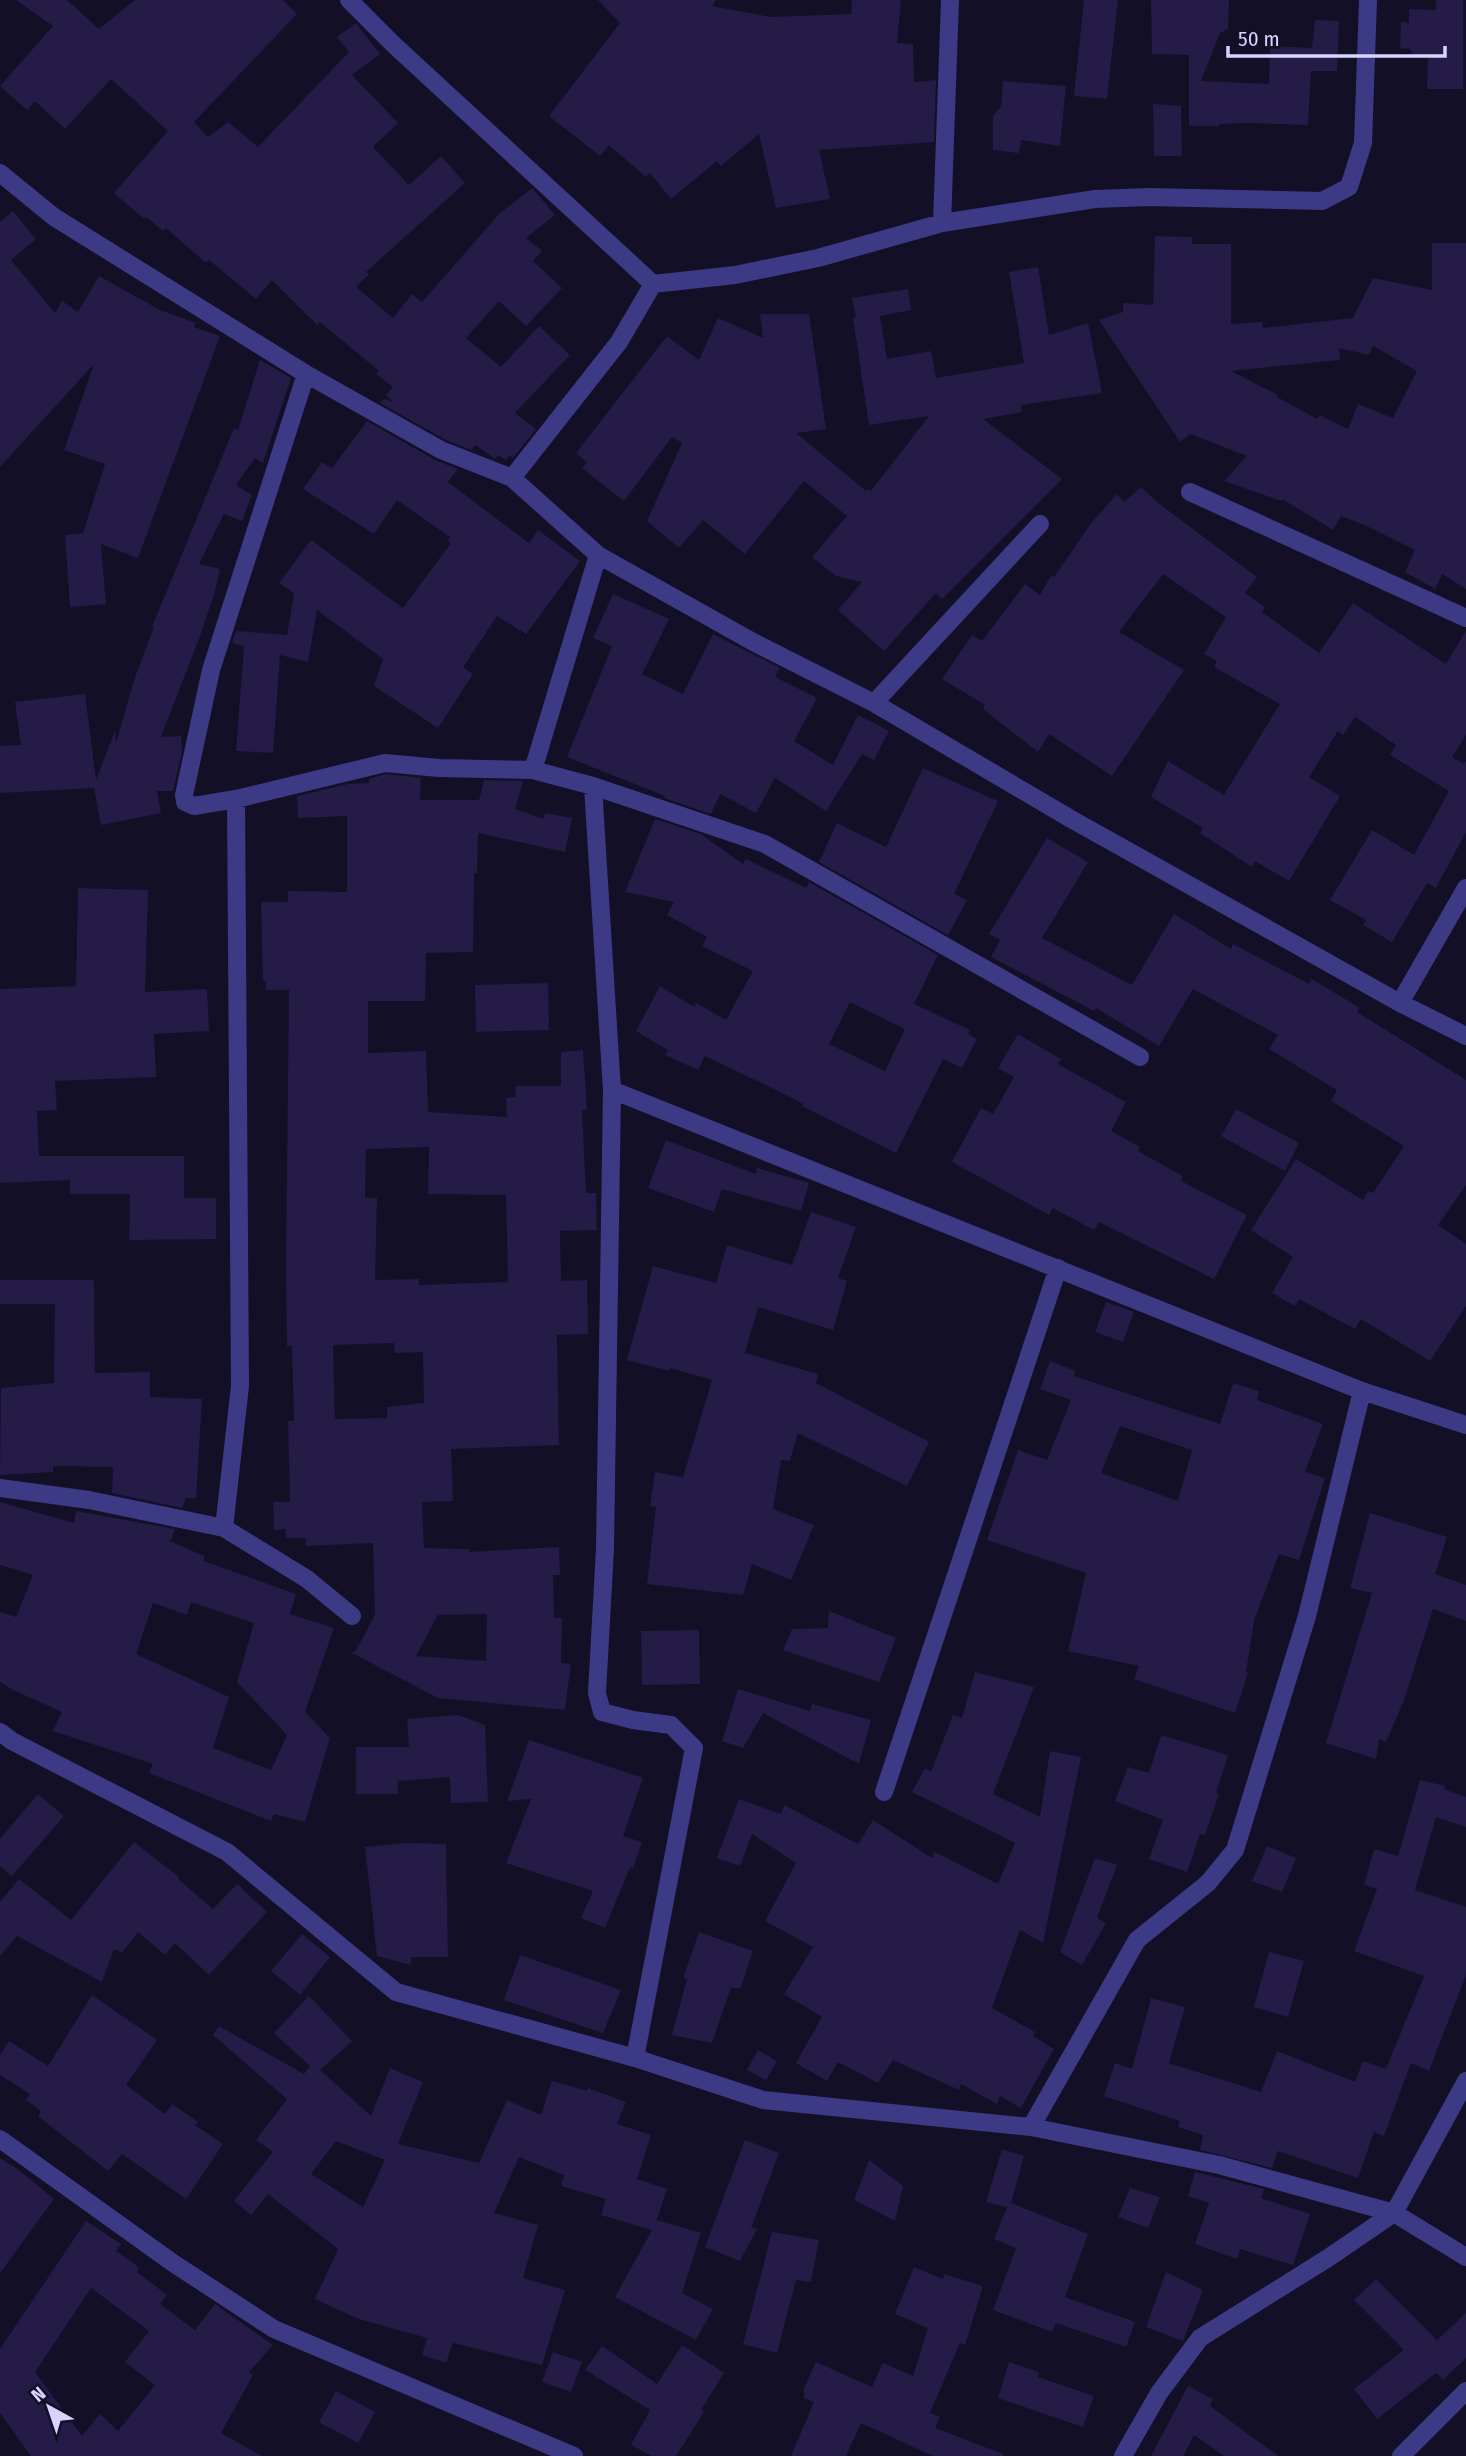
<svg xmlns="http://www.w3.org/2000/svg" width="1466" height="2456" font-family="'Fira Sans Condensed',sans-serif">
	<rect width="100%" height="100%" fill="#130f26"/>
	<!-- building -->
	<path fill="#241b47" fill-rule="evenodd" d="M 16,0 L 67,0 L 99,29 L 135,0 L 283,0 L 297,14 L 194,122 L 208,137 L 228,122 L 258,147 L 349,52 L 337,37 L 356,23 L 380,54 L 352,75 L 398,123 L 373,147 L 409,185 L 441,156 L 465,183 L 366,272 L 369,274 L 356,287 L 393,318 L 412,294 L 422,302 L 500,213 L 532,188 L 555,215 L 526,238 L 542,251 L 533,261 L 562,288 L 526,326 L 499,301 L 466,338 L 501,367 L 539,326 L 570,355 L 515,413 L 536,429 L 513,458 L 509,455 L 506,460 L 498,455 L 495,459 L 475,445 L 471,450 L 446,440 L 380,403 L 384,399 L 393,402 L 386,395 L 393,387 L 376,374 L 379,371 L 320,322 L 317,325 L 272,280 L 256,299 L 209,260 L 206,263 L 166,228 L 163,231 L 146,217 L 144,219 L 114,193 L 168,131 L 111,79 L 65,129 L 35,101 L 27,110 L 0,86 L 53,26 Z
		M 598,0 L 716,0 L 712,6 L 770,17 L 851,14 L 852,0 L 901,0 L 897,43 L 913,44 L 914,82 L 936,80 L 934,142 L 819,150 L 830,199 L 776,208 L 759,134 L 721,166 L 717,161 L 671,199 L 650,173 L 646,177 L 609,145 L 600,156 L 549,116 L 620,23 Z
		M 1084,0 L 1118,0 L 1107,99 L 1074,96 Z
		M 1151,0 L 1229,0 L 1228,29 L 1220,33 L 1201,81 L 1269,84 L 1270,46 L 1312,48 L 1315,20 L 1339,21 L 1337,71 L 1311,71 L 1308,125 L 1245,123 L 1219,124 L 1219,126 L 1189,126 L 1189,55 L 1152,54 Z
		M 1436,0 L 1463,0 L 1463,89 L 1427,89 L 1428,56 L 1413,55 L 1410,49 L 1400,48 L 1401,22 L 1409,23 L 1409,9 L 1436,10 Z
		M 1003,81 L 1066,86 L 1060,146 L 1021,140 L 1019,153 L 993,150 L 993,116 L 1001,106 Z
		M 1153,104 L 1181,106 L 1182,156 L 1154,156 Z
		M 13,211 L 36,239 L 11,260 L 55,313 L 62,301 L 78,312 L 99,276 L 160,310 L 196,323 L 194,327 L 220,336 L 138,558 L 101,544 L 106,604 L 70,607 L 65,535 L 83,533 L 105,464 L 64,450 L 94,364 L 0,467 L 0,222 Z
		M 1155,236 L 1192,237 L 1192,244 L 1231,244 L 1231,324 L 1262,322 L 1263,328 L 1353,318 L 1373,278 L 1432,290 L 1432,243 L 1466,243 L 1466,589 L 1442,574 L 1435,589 L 1405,572 L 1415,550 L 1367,526 L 1341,516 L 1333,530 L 1282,499 L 1281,501 L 1224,481 L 1247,456 L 1190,434 L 1180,442 L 1099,320 L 1123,312 L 1123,303 L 1153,305 ZM 1373,346 L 1417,371 L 1393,418 L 1358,404 L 1348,429 L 1319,415 L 1317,419 L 1277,397 L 1278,395 L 1231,371 L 1340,360 L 1339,348 L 1369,355 Z
		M 1038,267 L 1049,335 L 1088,323 L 1102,393 L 1021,405 L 1022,412 L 983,419 L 1062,479 L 942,599 L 936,593 L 884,651 L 838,610 L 862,582 L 836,576 L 812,557 L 847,516 L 804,481 L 745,554 L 703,520 L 679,548 L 647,521 L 682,443 L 672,437 L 624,501 L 582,468 L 587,462 L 576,453 L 667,336 L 699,360 L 718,318 L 763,338 L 760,314 L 809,314 L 826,429 L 796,433 L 866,491 L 868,489 L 871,491 L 929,416 L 869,425 L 853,318 L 856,317 L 852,298 L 908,289 L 911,310 L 880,316 L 887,359 L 931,351 L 936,378 L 1024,363 L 1009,272 Z
		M 260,360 L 291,378 L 263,463 L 255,458 L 236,485 L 252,495 L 242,521 L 224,514 L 199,564 L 220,569 L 214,595 L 200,636 L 161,737 L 181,736 L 182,752 L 173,791 L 157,791 L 161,813 L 101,825 L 94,788 L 0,793 L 0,746 L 21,745 L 15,702 L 85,694 L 96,780 L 115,731 L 116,743 L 134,680 L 154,627 L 152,627 L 234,428 L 238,430 Z
		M 367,421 L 435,460 L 458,469 L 448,482 L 529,543 L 538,530 L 580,561 L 526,634 L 497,616 L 463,667 L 473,674 L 438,728 L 374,686 L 383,659 L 317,610 L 308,662 L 280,655 L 273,753 L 236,751 L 244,646 L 232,643 L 236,631 L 287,635 L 294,593 L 279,583 L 311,540 L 403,608 L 451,543 L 447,541 L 450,537 L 397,500 L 374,534 L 303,489 L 322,462 L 332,468 Z
		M 1141,487 L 1157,502 L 1257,577 L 1245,593 L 1265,607 L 1262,612 L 1319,653 L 1353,603 L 1446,664 L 1466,631 L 1466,735 L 1452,757 L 1464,764 L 1466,760 L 1466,832 L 1436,888 L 1427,883 L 1392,942 L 1363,925 L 1366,920 L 1330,900 L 1372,830 L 1414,855 L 1449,791 L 1390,755 L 1396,745 L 1355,717 L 1343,735 L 1338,731 L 1309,777 L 1340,796 L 1289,881 L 1255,861 L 1252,867 L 1200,833 L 1203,828 L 1151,797 L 1168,761 L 1224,795 L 1280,704 L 1214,667 L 1217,661 L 1204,654 L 1226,617 L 1163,574 L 1119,632 L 1184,670 L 1112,776 L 1049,734 L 1038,752 L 983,709 L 985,705 L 942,679 L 972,635 L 982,641 L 1025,584 L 1040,595 L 1051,576 L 1054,577 L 1092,522 L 1117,494 L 1124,502 Z
		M 613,594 L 669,619 L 642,674 L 683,694 L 713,634 L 780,668 L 775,677 L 817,698 L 794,741 L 833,765 L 858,715 L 889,731 L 874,760 L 862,754 L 826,811 L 775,778 L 756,813 L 720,794 L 711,814 L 664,798 L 665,796 L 567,757 L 612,646 L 593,638 Z
		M 923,768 L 998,801 L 954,894 L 967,900 L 948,935 L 819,862 L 837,823 L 886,847 Z
		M 386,774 L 421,778 L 420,800 L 479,800 L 484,780 L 523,781 L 515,809 L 543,819 L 545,813 L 572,818 L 565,852 L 478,833 L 477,873 L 474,873 L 473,952 L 426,953 L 425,1001 L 368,1001 L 368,1053 L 426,1051 L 428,1112 L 507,1117 L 506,1098 L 516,1097 L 515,1086 L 561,1086 L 561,1052 L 583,1050 L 587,1110 L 582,1110 L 586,1193 L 596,1193 L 597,1230 L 560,1231 L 561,1281 L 587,1280 L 588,1334 L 557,1335 L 559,1445 L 451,1449 L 453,1501 L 422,1502 L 424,1548 L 469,1549 L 469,1552 L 559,1547 L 560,1575 L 553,1575 L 554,1618 L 562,1618 L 561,1663 L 571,1664 L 565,1710 L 438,1698 L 350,1652 L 355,1652 L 375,1615 L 373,1543 L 306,1546 L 306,1538 L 286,1538 L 285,1529 L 274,1530 L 273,1502 L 290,1502 L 288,1421 L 294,1421 L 292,1346 L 287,1346 L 286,1266 L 289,990 L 266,990 L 266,981 L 263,981 L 261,902 L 288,902 L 288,891 L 347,892 L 347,816 L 298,818 L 297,796 L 348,784 L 369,783 L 369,779 ZM 429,1147 L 428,1194 L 506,1195 L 508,1282 L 419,1285 L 419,1279 L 375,1280 L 377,1198 L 365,1198 L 366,1149 ZM 394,1343 L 395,1353 L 423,1352 L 424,1403 L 387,1407 L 387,1418 L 335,1419 L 333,1345 ZM 487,1614 L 486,1661 L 416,1656 L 438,1615 Z
		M 655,819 L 701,834 L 743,864 L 746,859 L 806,888 L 809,882 L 938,955 L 914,1004 L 970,1030 L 968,1034 L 977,1039 L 962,1068 L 943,1059 L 896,1153 L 802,1106 L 803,1104 L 780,1092 L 705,1056 L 698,1070 L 665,1055 L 668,1050 L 636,1031 L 660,986 L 694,1007 L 696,1003 L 726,1020 L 753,971 L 702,946 L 707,937 L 667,915 L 674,902 L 625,892 ZM 850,1002 L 905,1029 L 885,1071 L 829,1044 Z
		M 1047,838 L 1088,862 L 1042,938 L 1132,985 L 1174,914 L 1231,949 L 1233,944 L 1309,984 L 1312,979 L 1360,1008 L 1357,1012 L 1466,1080 L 1466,1185 L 1438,1225 L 1466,1244 L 1466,1306 L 1430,1361 L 1361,1319 L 1355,1329 L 1299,1299 L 1295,1306 L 1272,1293 L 1293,1257 L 1251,1230 L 1296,1159 L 1363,1200 L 1368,1191 L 1373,1193 L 1404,1146 L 1331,1101 L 1337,1090 L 1269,1049 L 1278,1035 L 1193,989 L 1159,1046 L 1096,1008 L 1094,1011 L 991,957 L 1000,940 L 989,934 Z
		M 78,888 L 148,890 L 145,992 L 207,989 L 209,1031 L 154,1034 L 156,1077 L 55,1081 L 57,1110 L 37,1111 L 39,1156 L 184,1156 L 184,1198 L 216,1198 L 216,1239 L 129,1240 L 130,1194 L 70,1194 L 70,1180 L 0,1183 L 0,989 L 76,986 Z
		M 548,983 L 549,1030 L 476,1032 L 475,985 Z
		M 1018,1034 L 1061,1059 L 1058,1064 L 1126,1102 L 1111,1131 L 1140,1147 L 1138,1151 L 1183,1176 L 1181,1181 L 1247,1215 L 1214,1279 L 1099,1222 L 1094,1230 L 1053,1208 L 1049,1215 L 952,1162 L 981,1108 L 993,1114 L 1014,1077 L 998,1068 Z
		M 1236,1109 L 1299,1143 L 1285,1171 L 1221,1136 Z
		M 666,1140 L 756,1174 L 757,1168 L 809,1183 L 801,1211 L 722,1189 L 714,1212 L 648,1188 Z
		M 811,1212 L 856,1227 L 838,1278 L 847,1281 L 833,1330 L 758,1307 L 745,1353 L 818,1374 L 816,1383 L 929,1442 L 907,1486 L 798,1433 L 790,1461 L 781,1460 L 773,1509 L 814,1525 L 791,1580 L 752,1564 L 743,1595 L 647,1584 L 656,1507 L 650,1506 L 655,1472 L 683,1477 L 712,1380 L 670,1368 L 669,1371 L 627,1360 L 653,1266 L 716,1283 L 727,1245 L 792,1265 Z
		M 0,1280 L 94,1280 L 95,1373 L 150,1372 L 150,1397 L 202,1399 L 196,1498 L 186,1498 L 182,1508 L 112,1493 L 113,1467 L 53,1466 L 53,1472 L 0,1475 L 1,1388 L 54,1383 L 55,1304 L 0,1304 Z
		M 1106,1302 L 1134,1312 L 1123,1342 L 1095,1332 Z
		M 1050,1361 L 1076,1371 L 1074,1376 L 1220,1424 L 1233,1383 L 1259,1391 L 1257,1400 L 1323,1424 L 1305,1472 L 1325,1478 L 1299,1560 L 1279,1554 L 1254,1621 L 1246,1672 L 1248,1673 L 1235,1713 L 1134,1679 L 1139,1666 L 1068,1651 L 1086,1573 L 987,1540 L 1018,1450 L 1047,1460 L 1071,1400 L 1040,1389 ZM 1120,1426 L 1192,1450 L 1178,1501 L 1101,1473 Z
		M 0,1502 L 74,1523 L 76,1511 L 175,1529 L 171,1540 L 167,1540 L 204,1556 L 204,1561 L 296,1594 L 290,1614 L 334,1628 L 305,1712 L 330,1738 L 305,1822 L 274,1814 L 271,1821 L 149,1773 L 153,1764 L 53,1731 L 62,1712 L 13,1690 L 0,1682 L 0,1612 L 16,1617 L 33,1575 L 0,1565 ZM 191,1602 L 254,1623 L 237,1682 L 287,1735 L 271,1770 L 213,1748 L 229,1697 L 136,1654 L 153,1603 L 187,1615 Z
		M 1370,1513 L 1447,1537 L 1435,1574 L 1466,1585 L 1466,1621 L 1433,1609 L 1404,1700 L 1386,1742 L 1379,1739 L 1376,1759 L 1326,1743 L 1372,1593 L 1350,1588 Z
		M 829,1611 L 896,1638 L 879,1682 L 783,1650 L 792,1629 L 828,1628 Z
		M 699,1630 L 700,1684 L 642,1685 L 641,1631 Z
		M 975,1672 L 1034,1687 L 993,1794 L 1040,1817 L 1050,1751 L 1081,1757 L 1043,1943 L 1020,1930 L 992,2008 L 1035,2032 L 1033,2036 L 1054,2049 L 1021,2108 L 1000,2096 L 997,2104 L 961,2084 L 959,2090 L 893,2060 L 878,2083 L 838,2062 L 827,2081 L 796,2063 L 822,2017 L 784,1994 L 813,1947 L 765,1921 L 796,1863 L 752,1834 L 740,1866 L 717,1858 L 739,1799 L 781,1814 L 784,1805 L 858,1844 L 873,1820 L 932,1858 L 935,1852 L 998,1884 L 1015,1843 L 912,1792 L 925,1768 L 931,1772 L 953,1715 L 962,1718 Z
		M 738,1689 L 810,1711 L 812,1704 L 871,1720 L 859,1764 L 763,1713 L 743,1748 L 722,1741 Z
		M 458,1715 L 485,1725 L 488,1802 L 451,1803 L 450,1777 L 398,1781 L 398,1794 L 356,1794 L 356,1747 L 409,1747 L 407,1719 Z
		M 1161,1735 L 1228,1755 L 1216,1793 L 1219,1794 L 1205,1835 L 1200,1834 L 1187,1872 L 1149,1859 L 1163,1820 L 1115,1801 L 1128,1767 L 1149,1773 Z
		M 529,1740 L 643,1778 L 623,1836 L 642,1842 L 633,1868 L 630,1867 L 605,1928 L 581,1918 L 593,1891 L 506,1863 L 531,1799 L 507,1801 Z
		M 1420,1780 L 1445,1786 L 1444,1789 L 1466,1797 L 1466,1827 L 1436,1817 L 1415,1890 L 1466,1907 L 1466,1975 L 1429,2071 L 1411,2063 L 1384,2136 L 1374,2132 L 1358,2178 L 1278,2151 L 1272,2168 L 1200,2150 L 1203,2135 L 1178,2127 L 1180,2121 L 1104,2096 L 1115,2063 L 1132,2069 L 1151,1998 L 1185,2007 L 1169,2063 L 1261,2092 L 1277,2051 L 1355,2082 L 1363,2061 L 1386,2069 L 1424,1976 L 1354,1951 L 1377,1889 L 1364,1885 L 1374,1849 L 1398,1856 Z
		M 38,1794 L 64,1816 L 12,1876 L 0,1866 L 0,1839 Z
		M 134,1842 L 179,1877 L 178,1879 L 213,1909 L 237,1884 L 267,1912 L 209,1975 L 175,1943 L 165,1955 L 138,1932 L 122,1953 L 114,1949 L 102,1982 L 17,1936 L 0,1956 L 0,1902 L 19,1879 L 71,1920 Z
		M 405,1843 L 446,1844 L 448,1957 L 411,1957 L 411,1965 L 377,1956 L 365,1847 Z
		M 1267,1846 L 1296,1858 L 1282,1892 L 1252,1881 Z
		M 1095,1858 L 1117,1865 L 1097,1918 L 1106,1923 L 1082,1965 L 1060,1952 Z
		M 699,1932 L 753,1951 L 740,1989 L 731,1987 L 712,2043 L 672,2035 L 687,1979 L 683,1978 Z
		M 302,1934 L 330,1957 L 300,1995 L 271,1971 Z
		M 1269,1952 L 1304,1961 L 1288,2017 L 1254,2007 Z
		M 520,1955 L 621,1990 L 603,2033 L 504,2000 Z
		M 92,1995 L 157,2040 L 126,2085 L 165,2114 L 172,2104 L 198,2122 L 195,2125 L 223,2144 L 186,2199 L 122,2154 L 108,2171 L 38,2116 L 41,2111 L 26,2100 L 30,2094 L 0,2075 L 0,2055 L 9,2041 L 48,2066 Z
		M 309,1996 L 352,2041 L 320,2070 L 371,2116 L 390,2068 L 423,2082 L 398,2144 L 479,2163 L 507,2100 L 541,2115 L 552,2081 L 587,2091 L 588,2088 L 626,2102 L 617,2124 L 651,2135 L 637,2179 L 667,2189 L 655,2225 L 657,2220 L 701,2233 L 682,2293 L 713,2309 L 696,2340 L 615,2297 L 652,2230 L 601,2215 L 606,2199 L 561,2186 L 564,2175 L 519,2157 L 494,2213 L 538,2225 L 523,2278 L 565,2290 L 542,2365 L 453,2343 L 446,2363 L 422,2355 L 427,2338 L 359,2319 L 315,2299 L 338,2249 L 268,2194 L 251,2215 L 234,2201 L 273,2152 L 256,2140 L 287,2099 L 213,2035 L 219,2026 L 304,2074 L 310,2066 L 274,2033 ZM 336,2141 L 385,2160 L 363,2207 L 311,2174 Z
		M 758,2050 L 777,2061 L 766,2080 L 747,2070 Z
		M 745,2140 L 779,2153 L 751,2228 L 757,2229 L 740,2261 L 705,2247 Z
		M 1002,2149 L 1024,2156 L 1011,2203 L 1088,2234 L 1065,2297 L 1135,2322 L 1126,2347 L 1056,2323 L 1052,2332 L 993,2310 L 1016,2248 L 994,2239 L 1007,2207 L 986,2202 Z
		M 0,2158 L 19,2170 L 54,2199 L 0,2273 Z
		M 869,2160 L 903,2186 L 895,2221 L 854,2200 Z
		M 1195,2172 L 1264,2189 L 1261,2198 L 1310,2214 L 1293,2265 L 1240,2249 L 1237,2259 L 1195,2244 L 1209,2203 L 1188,2196 Z
		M 1130,2188 L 1160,2197 L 1148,2228 L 1118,2217 Z
		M 86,2221 L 121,2244 L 116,2251 L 139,2267 L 137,2272 L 167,2295 L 160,2304 L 195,2330 L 215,2304 L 273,2345 L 249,2372 L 253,2375 L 221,2433 L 262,2456 L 31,2456 L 0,2413 L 0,2349 ZM 91,2288 L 149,2331 L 125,2362 L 155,2385 L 118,2431 L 100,2414 L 82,2436 L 35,2372 Z
		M 772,2232 L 819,2240 L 811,2282 L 796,2280 L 777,2353 L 743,2344 Z
		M 914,2267 L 943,2279 L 944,2274 L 983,2286 L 965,2345 L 960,2343 L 930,2413 L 940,2417 L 935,2428 L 1003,2454 L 1003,2456 L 933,2456 L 861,2423 L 846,2456 L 791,2456 L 814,2402 L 804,2398 L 804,2388 L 816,2362 L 872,2387 L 883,2363 L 913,2376 L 928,2328 L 895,2314 Z
		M 1166,2272 L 1203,2290 L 1183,2341 L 1146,2327 Z
		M 1376,2279 L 1437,2340 L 1466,2313 L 1466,2358 L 1443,2380 L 1436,2373 L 1377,2419 L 1354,2389 L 1404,2350 L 1354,2300 Z
		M 682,2345 L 724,2373 L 701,2410 L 704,2412 L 676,2456 L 652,2456 L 631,2445 L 650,2410 L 585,2370 L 602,2346 L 657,2384 Z
		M 553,2352 L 582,2362 L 571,2392 L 542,2382 Z
		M 1009,2362 L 1039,2372 L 1038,2377 L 1094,2396 L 1083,2427 L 998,2398 Z
		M 1188,2386 L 1213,2399 L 1210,2406 L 1278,2456 L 1224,2456 L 1194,2435 L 1183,2456 L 1151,2456 Z
		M 336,2391 L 375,2412 L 358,2443 L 319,2422 Z"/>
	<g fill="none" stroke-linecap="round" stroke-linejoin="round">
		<!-- minor -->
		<path stroke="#3d3a85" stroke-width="18" d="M 349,0 L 393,44 L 653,284
			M 0,173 L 54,217 L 306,374 L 441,450 L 512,478 L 598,555 L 755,643 L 874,703 L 1071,819 L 1400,1003 L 1466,1036
			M 942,223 L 950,0
			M 306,374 L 211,670 L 184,795 L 185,802 L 194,806 L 236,799 L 385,763 L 439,768 L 533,770 L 593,786 L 765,844 L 1140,1057
			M 512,478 L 619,342 L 653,284 L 735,275 L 818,258 L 942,223 L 1095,199 L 1149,197 L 1322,201 L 1349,187 L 1363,143 L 1368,0
			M 1190,492 L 1466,618
			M 874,703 L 1040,524
			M 533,770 L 598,555
			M 593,786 L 612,1090 L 605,1548 L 597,1693 L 602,1712 L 633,1720 L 671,1725 L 694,1748 L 635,2058
			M 236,799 L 240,1386 L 224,1528 L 307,1579 L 352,1616
			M 1400,1003 L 1466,888
			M 612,1090 L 1362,1391 L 1466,1425
			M 0,1488 L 89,1500 L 224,1528
			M 0,1732 L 12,1741 L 227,1852 L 396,1992 L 635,2058 L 763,2100 L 1031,2127 L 1219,2165 L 1394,2213 L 1466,2257
			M 884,1792 L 1058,1268
			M 1031,2127 L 1137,1940 L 1208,1883 L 1235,1850 L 1307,1616 L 1362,1391
			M 0,2139 L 173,2263 L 274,2329 L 574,2456
			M 1123,2456 L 1159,2393 L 1200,2338 L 1328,2258 L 1394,2213 L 1466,2081
			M 1401,2456 L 1466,2391"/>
	</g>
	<!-- north arrow -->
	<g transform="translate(49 2407) rotate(320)" stroke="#130f26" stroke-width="5" paint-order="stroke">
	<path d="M0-5L12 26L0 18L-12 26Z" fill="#d9d4ff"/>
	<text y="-10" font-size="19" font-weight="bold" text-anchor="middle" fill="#d9d4ff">N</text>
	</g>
	<!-- scale -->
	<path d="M1228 46v10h217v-10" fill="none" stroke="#d9d4ff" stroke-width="3.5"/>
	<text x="1238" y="46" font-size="21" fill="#d9d4ff" stroke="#130f26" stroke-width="5" paint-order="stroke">50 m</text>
</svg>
